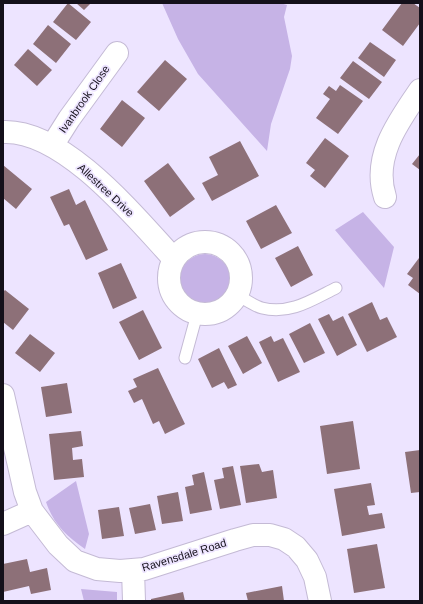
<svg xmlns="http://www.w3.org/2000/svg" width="423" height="604" font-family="Helvetica,sans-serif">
	<rect width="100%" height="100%" fill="#ede4ff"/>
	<!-- green -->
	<path fill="#c6b3e6" d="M 162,3 L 280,3 L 287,5 L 284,17 L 292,56 L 290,69 L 271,124 L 267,151 L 198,74 L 178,39 Z
		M 363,212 L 394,247 L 384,288 L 335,230 Z
		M180 279a25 25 0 1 1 50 0a25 25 0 1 1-50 0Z
		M 76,481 L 89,534 L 85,549 C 66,536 53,523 46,502 Z
		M 81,589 L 117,592 L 117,601 L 84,601 Z"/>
	<!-- building -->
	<path fill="#8d7078" d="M 68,3 L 91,22 L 76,40 L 53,22 Z
		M 76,3 L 91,3 L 84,10 Z
		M 402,3 L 413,3 L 420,8 L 420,23 L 403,46 L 382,30 Z
		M 48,25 L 71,44 L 56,63 L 33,44 Z
		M 370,42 L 396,60 L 384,77 L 358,58 Z
		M 28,49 L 52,70 L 37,86 L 14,65 Z
		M 165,60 L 187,79 L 159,111 L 137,92 Z
		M 353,61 L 382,82 L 369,99 L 340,78 Z
		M 340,85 L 363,101 L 338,134 L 316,118 L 330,99 L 323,94 L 329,86 L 336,91 Z
		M 122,100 L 145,118 L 122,147 L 100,129 Z
		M 325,138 L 349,156 L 325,188 L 310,176 L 315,170 L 306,163 Z
		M 240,141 L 259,176 L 212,201 L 202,183 L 218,175 L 209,157 Z
		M 420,154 L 420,170 L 412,164 Z
		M 168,163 L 195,199 L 170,217 L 144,181 Z
		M 3,165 L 32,189 L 16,209 L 3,198 Z
		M 69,189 L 76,205 L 85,200 L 108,250 L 86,260 L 69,224 L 64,226 L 50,197 Z
		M 276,205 L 292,233 L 261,249 L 246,221 Z
		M 298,246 L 313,275 L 291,287 L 275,258 Z
		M 419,258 L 420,259 L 420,294 L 408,285 L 413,278 L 407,274 Z
		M 121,263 L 137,298 L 113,309 L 98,273 Z
		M 5,290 L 29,309 L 13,330 L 3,322 L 3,292 Z
		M 372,302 L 380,320 L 387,317 L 397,337 L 367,352 L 348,314 Z
		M 143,310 L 162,348 L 139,360 L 119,322 Z
		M 329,314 L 333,321 L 343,316 L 357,345 L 337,356 L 318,319 Z
		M 310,323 L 325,353 L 304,363 L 289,334 Z
		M 30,334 L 55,353 L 40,372 L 15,353 Z
		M 247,336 L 262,363 L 243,374 L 228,346 Z
		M 271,336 L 274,342 L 283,338 L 300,372 L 278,382 L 259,342 Z
		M 219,348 L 237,385 L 228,389 L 224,382 L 212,388 L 198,359 Z
		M 158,368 L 185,424 L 165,434 L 159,421 L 153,424 L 142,399 L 134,403 L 128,391 L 137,387 L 133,379 Z
		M 67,383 L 72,413 L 46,417 L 41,387 Z
		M 353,421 L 360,469 L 327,474 L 320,426 Z
		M 81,431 L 83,446 L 72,448 L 73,460 L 82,459 L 84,477 L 54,480 L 49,434 Z
		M 420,450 L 420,492 L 411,493 L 405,452 Z
		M 259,464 L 262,472 L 273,470 L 277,498 L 246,503 L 240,466 Z
		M 233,466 L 241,505 L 220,509 L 214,480 L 224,478 L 222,468 Z
		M 204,472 L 212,510 L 190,514 L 185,487 L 194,485 L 192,475 Z
		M 371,483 L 375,505 L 367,506 L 369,515 L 382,513 L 385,528 L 342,536 L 334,489 Z
		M 178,492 L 183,521 L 162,524 L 157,496 Z
		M 150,504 L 156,530 L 135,534 L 129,508 Z
		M 119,507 L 124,536 L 102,539 L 98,510 Z
		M 377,544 L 385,588 L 354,593 L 347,549 Z
		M 27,559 L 30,572 L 47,568 L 51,590 L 31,594 L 29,586 L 3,592 L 3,564 Z
		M 282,586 L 284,601 L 248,601 L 246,593 Z
		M 183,592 L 185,601 L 151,601 L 151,599 Z"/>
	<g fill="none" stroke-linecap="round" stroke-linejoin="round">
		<!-- lane casing -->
		<g stroke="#c4bad5" stroke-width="13">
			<path id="lane" d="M 237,295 C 245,299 254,306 262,308 C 290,315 312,300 336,288
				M 185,358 L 197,314"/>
		</g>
		<!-- street casing -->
		<g stroke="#c4bad5" stroke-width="24">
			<path id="street" d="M 3,132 C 64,129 136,218 174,259
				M 52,146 L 69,119 L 117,53
				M 385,197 C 372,157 398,122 420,90
				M169 278a36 36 0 1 1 72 0a36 36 0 1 1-72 0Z
				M 3,395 L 25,492 L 32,511 L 58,545 L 75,561 L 97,569 L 120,571 L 144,569 L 235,540 L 253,535 L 270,535 L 284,539 L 296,547 L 307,560 L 315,577 L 320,601
				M 3,524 L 32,511
				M 133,570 L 134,601"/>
		</g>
		<!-- lane -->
		<use href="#lane" stroke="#fff" stroke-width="11"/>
		<!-- street -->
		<use href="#street" stroke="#fff" stroke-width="22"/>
	</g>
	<g text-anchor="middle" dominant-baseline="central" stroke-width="3.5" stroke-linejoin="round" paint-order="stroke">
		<!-- street labels -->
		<g font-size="11" fill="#14101a" stroke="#ede4ff">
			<text transform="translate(84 99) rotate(-55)">Ivanbrook Close</text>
			<text transform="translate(106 190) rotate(43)">Allestree Drive</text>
			<text transform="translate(184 555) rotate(-17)">Ravensdale Road</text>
		</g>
	</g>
	<!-- border -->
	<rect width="423" height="604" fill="none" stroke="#14101a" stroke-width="8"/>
</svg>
